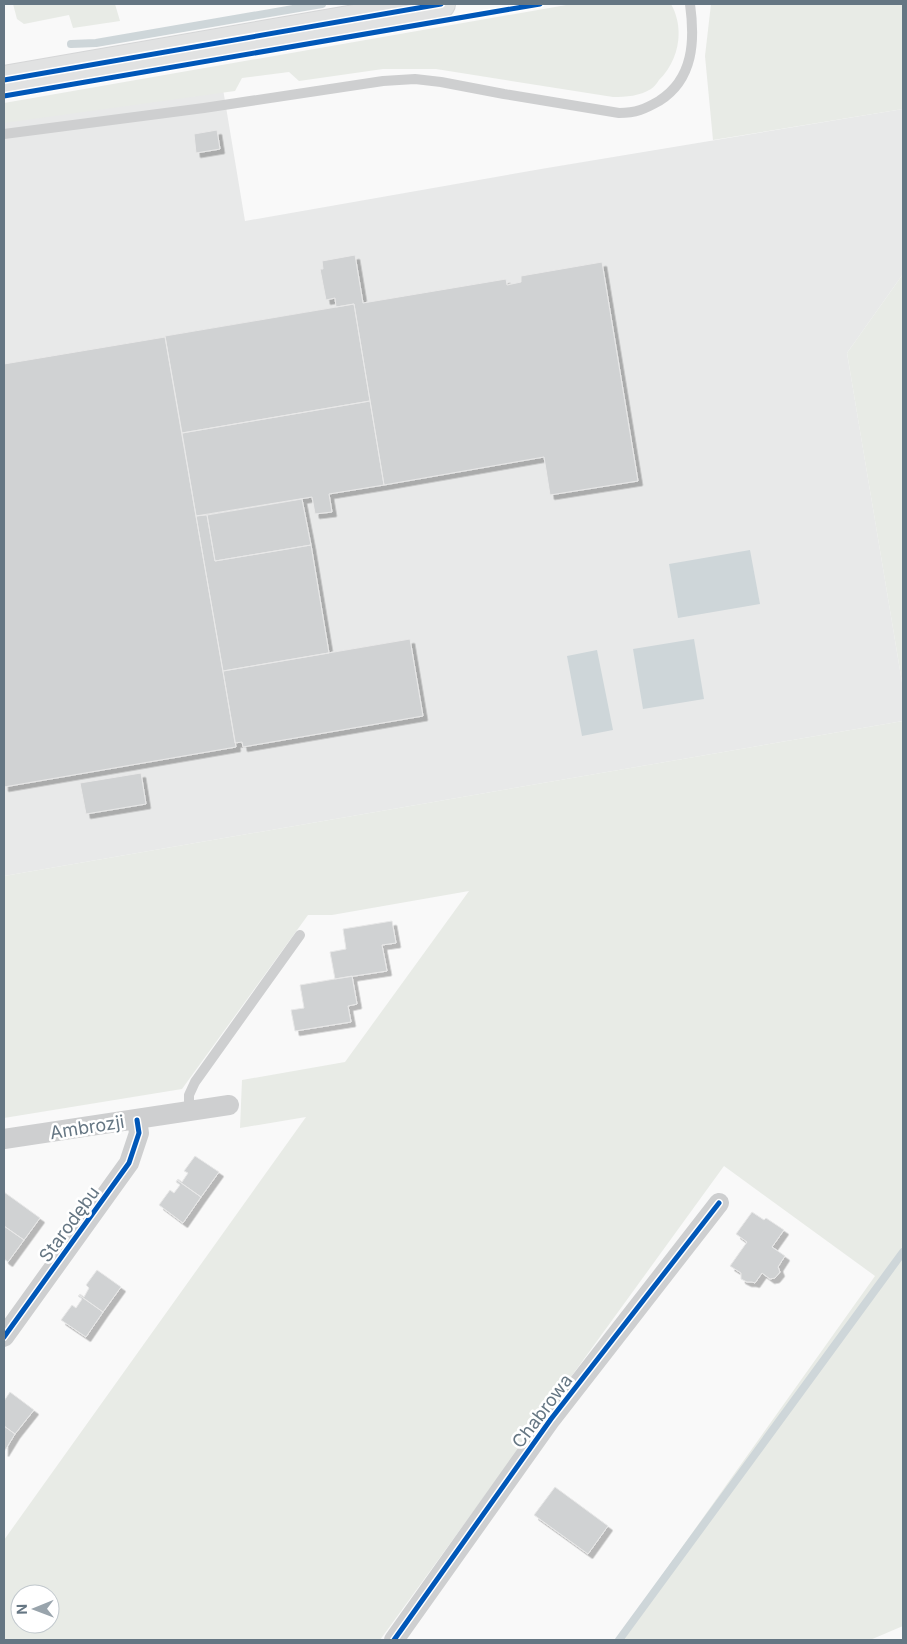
<svg xmlns="http://www.w3.org/2000/svg" width="907" height="1644" font-family="Inter,sans-serif">
	<defs>
		<filter id="shadow"><feDropShadow dx="4.5" dy="4.5" stdDeviation="0" flood-color="#0004"/></filter>
	</defs>
	<rect width="100%" height="100%" fill="#f9f9f9"/>
	<!-- built -->
	<path fill="#e8e9e9" d="M 221,77 L 245,221 L 547,168 L 903,109 L 903,274 L 847,353 L 903,688 L 903,721 L 4,876 L 4,114 Z"/>
	<!-- green -->
	<path fill="#e8ebe6" fill-rule="evenodd" d="M 13,4 L 115,4 L 120,21 L 73,28 L 69,15 L 24,24 L 17,19 Z
		M 572,4 L 671,4 C 685,29 679,60 659,80 C 657,83 654,87 651,89 C 640,96 626,97 613,97 L 436,69 L 383,69 L 299,81 L 289,72 L 242,78 L 235,91 L 4,123 L 4,103 Z
		M 711,4 L 903,4 L 903,109 L 713,140 L 705,56 Z
		M 903,274 L 903,688 L 847,353 Z
		M 903,721 L 903,1626 L 870,1640 L 616,1640 L 875,1276 L 724,1166 L 380,1640 L 4,1640 L 4,1540 L 306,1117 L 240,1128 L 242,1080 L 345,1062 L 469,891 L 332,915 L 308,915 L 182,1089 L 4,1118 L 4,876 ZM 20,1594 L 50,1594 L 50,1624 L 20,1624 Z"/>
	<!-- water -->
	<path fill="#ced6d9" d="M 750,550 L 760,604 L 678,618 L 669,564 Z
		M 694,639 L 704,699 L 643,709 L 633,649 Z
		M 597,650 L 613,730 L 582,736 L 567,656 Z"/>
	<g fill="none" stroke-linecap="round" stroke-linejoin="round">
		<!-- stream -->
		<path stroke="#ced6d9" stroke-width="8" d="M 71,44 L 96,43 L 322,4
			M 619,1640 L 903,1252"/>
	</g>
	<!-- building -->
	<path fill="#d0d2d3" stroke="#e8e8e8" filter="url(#shadow)" d="M 217,130 L 220,149 L 196,153 L 194,134 Z
		M 355,255 L 363,303 L 506,279 L 507,285 L 521,282 L 521,276 L 602,262 L 638,481 L 550,495 L 544,457 L 384,485 L 354,304 L 336,307 L 335,298 L 326,300 L 320,269 L 323,269 L 322,261 Z
		M 354,304 L 370,401 L 182,433 L 165,336 Z
		M 165,337 L 236,747 L 4,787 L 4,364 Z
		M 370,401 L 384,485 L 329,494 L 332,512 L 315,514 L 312,497 L 196,516 L 182,433 Z
		M 302,499 L 311,545 L 215,561 L 207,515 Z
		M 207,515 L 215,561 L 311,545 L 329,653 L 223,671 L 196,516 Z
		M 410,639 L 423,716 L 243,747 L 242,742 L 235,743 L 223,671 Z
		M 141,773 L 146,804 L 86,814 L 80,783 Z
		M 392,921 L 396,943 L 382,945 L 387,971 L 335,979 L 330,952 L 346,949 L 343,929 Z
		M 352,976 L 357,1004 L 348,1006 L 351,1022 L 295,1031 L 291,1010 L 304,1008 L 300,985 Z
		M 195,1156 L 219,1172 L 201,1197 L 177,1180 L 178,1179 L 182,1182 L 188,1173 L 184,1171 Z
		M 177,1180 L 201,1197 L 183,1223 L 159,1205 L 170,1190 L 174,1193 L 180,1185 L 176,1182 Z
		M 4,1192 L 40,1218 L 24,1240 L 4,1226 Z
		M 752,1212 L 764,1220 L 766,1218 L 784,1230 L 772,1247 L 785,1256 L 778,1267 L 780,1272 L 775,1278 L 770,1279 L 762,1273 L 755,1283 L 752,1282 L 747,1282 L 741,1279 L 741,1273 L 730,1266 L 747,1242 L 736,1234 Z
		M 4,1226 L 24,1240 L 8,1262 L 4,1259 Z
		M 97,1270 L 121,1287 L 103,1312 L 79,1295 L 80,1294 L 84,1297 L 89,1288 L 86,1285 Z
		M 79,1295 L 103,1312 L 86,1337 L 61,1320 L 72,1305 L 76,1308 L 82,1299 L 78,1296 Z
		M 10,1392 L 34,1410 L 15,1434 L 4,1426 L 4,1401 Z
		M 4,1426 L 15,1434 L 4,1452 Z
		M 555,1487 L 608,1526 L 588,1554 L 534,1515 Z"/>
	<g fill="none" stroke-linecap="round" stroke-linejoin="round">
		<!-- secondary casing -->
		<g stroke="#d5d6d7" stroke-width="30">
			<path id="secondary" d="M 4,80 L 441,4"/>
		</g>
		<!-- lane -->
		<path stroke="#cecfd0" stroke-width="10" d="M 4,134 L 204,108 L 383,81 L 415,79 L 441,82 L 504,94 L 619,113 C 636,113 645,109 659,101 C 694,79 695,40 690,4
			M 189,1110 L 189,1095 L 195,1082 L 300,935"/>
		<!-- street -->
		<path stroke="#cecfd0" stroke-width="20" d="M 4,1139 L 229,1105
			M 4,1337 L 129,1163 L 139,1133 L 137,1120
			M 394,1640 L 551,1419 L 719,1203"/>
		<!-- secondary -->
		<use href="#secondary" stroke="#e1e2e2" stroke-width="28"/>
		<!-- cycleway casing -->
		<g stroke="#fff" stroke-width="8">
			<path id="cycleway" d="M 4,80 L 441,4
				M 4,96 L 540,4
				M 4,1337 L 129,1163 L 139,1133 L 137,1120
				M 394,1640 L 551,1419 L 719,1203"/>
		</g>
		<!-- cycleway -->
		<use href="#cycleway" stroke="#0057b8" stroke-width="5"/>
	</g>
	<g text-anchor="middle" dominant-baseline="central" stroke-width="5" stroke-linejoin="round" paint-order="stroke">
		<!-- street labels -->
		<g font-size="18" fill="#657683" stroke="#fff">
			<text transform="translate(87 1127) rotate(-9)">Ambrozji</text>
			<text transform="translate(69 1224) rotate(-54)">Starodębu</text>
			<text transform="translate(542 1411) rotate(-53)">Chabrowa</text>
		</g>
	</g>
	<!-- border -->
	<rect width="907" height="1644" fill="none" stroke="#657683" stroke-width="10"/>
	<!-- north arrow -->
	<g transform="translate(35 1609) rotate(269)"><circle r="24" fill="#ffffff" stroke="#c1c8cd"/>
	<path d="M0-4L9 19L0 12L-9 19Z" fill="#99a4ac"/>
	<text y="-8" font-size="14" font-weight="bold" text-anchor="middle" fill="#657683">N</text>
	</g>
</svg>
